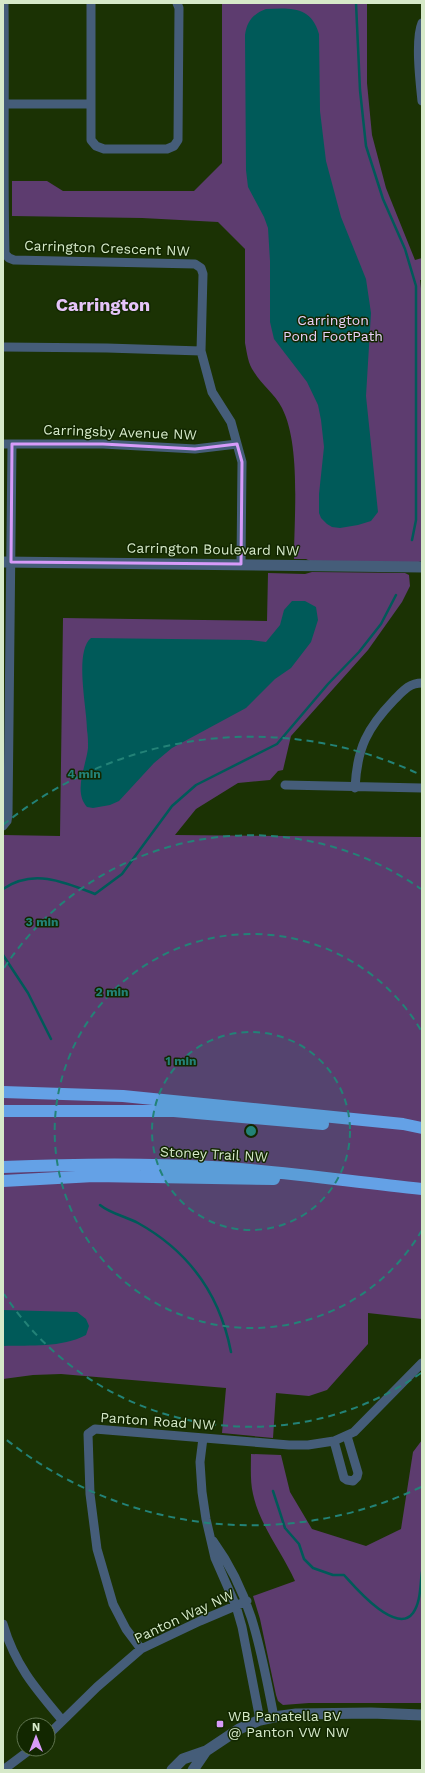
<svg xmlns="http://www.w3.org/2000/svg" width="425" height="1773" font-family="'Work Sans',sans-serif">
	<rect width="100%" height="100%" fill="#1b3204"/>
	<!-- green -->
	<path fill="#5d3c6f" d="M 222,3 L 367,3 L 367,83 L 372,135 L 386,188 L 415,260 L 422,258 L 422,280 L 420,280 L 422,297 L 422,561 L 415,563 L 312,562 L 306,559 L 294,559 C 294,517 301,445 282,408 C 275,394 262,385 254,372 C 248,364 247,353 245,343 L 245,249 L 218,222 L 142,218 L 12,216 L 12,181 L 47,181 L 63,191 L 194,191 L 222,163 Z
		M 312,572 L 405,573 L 409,575 L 410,586 L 402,602 L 368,650 L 291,736 L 283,770 L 278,771 L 270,780 L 238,783 L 196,809 L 175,835 L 422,837 L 422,1319 L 368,1313 L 368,1344 L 327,1390 L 309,1396 L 276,1393 L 273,1438 L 222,1433 L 226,1388 L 61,1374 L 33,1375 L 3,1379 L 3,835 L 60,836 L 63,618 L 267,621 L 268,573 L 305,574 Z
		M 422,1440 L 422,1703 L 309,1703 L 283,1705 L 278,1701 L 276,1695 L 260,1619 L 253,1596 L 295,1581 C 282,1552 260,1526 253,1494 C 250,1481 251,1467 251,1454 L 281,1455 L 290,1492 L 312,1529 L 366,1546 L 401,1529 L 413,1452 Z"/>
	<!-- water -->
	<path fill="#005a59" d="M 266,9 C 291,8 311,6 319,34 L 320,111 L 326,161 L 341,217 L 366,279 L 371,313 L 366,396 L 378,512 L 371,521 L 358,525 L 340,528 L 332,527 L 327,524 L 321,518 L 319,513 L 319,494 L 324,447 L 321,420 L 318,405 L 307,382 L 274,339 L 270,322 L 270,261 L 268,228 L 264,217 L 248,187 L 246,170 L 245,35 C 247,21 253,14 266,9 Z
		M 292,601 L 305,601 L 316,607 L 318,620 L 311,642 L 291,668 L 275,679 L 246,708 L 172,748 L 154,763 L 119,801 L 110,805 L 93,808 L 87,807 C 73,792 86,766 88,748 C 88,742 88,736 87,730 C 87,708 74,652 91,638 L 251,640 L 266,642 L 280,625 L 284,610 Z
		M 3,1310 L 77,1312 L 86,1319 L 89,1326 L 86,1335 C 61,1348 31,1345 3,1346 Z"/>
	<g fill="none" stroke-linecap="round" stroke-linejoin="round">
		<!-- stream -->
		<path stroke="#005a59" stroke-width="2.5" d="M 356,3 L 360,90 L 366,146 L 383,199 L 405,249 L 416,286 L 416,520 L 412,540
			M 3,889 C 33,868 65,882 95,894 L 122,874 L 172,806 L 196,785 L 277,744 L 328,684 L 359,652 L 381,624 L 396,595
			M 3,955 L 28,993 L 51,1039
			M 100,1205 C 111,1214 125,1216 138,1223 C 190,1252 220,1295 231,1352
			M 273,1491 L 285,1528 L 299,1544 L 304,1559 L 313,1568 L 333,1575 L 344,1575 C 354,1586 396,1636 413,1613 C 421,1602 420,1585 422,1572"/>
		<!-- minor -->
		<path stroke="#455d79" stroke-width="9" d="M 4,3 C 5,87 3,170 5,254 L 9,258 L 14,260 L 195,264 L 201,268 L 203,274 L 201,351 L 212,392 L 231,422 L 242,462 L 241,564
			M 91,3 L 91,140 L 96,146 L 104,149 L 167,149 L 174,146 L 178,140 L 179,8 L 177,3
			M 422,23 C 415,39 420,82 422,101
			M 3,104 L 91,104
			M 3,347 L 107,348 L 201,351
			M 3,444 L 103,444 L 195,449 L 237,444
			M 285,785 L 422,788
			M 355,788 C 357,748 367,728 394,700 C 403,691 409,683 422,683
			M 3,826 L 7,821 L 8,814 L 12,444
			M 203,1438 L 200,1462 L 202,1492 L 206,1519 L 215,1558 L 236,1606 L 242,1627 L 260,1720
			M 334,1441 L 344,1478 L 347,1480 L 353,1481 L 357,1477 L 358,1473 L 347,1436
			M 213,1541 C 253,1596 261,1652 274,1717
			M 3,1624 C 15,1665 35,1688 62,1720
			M 141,1649 L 126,1629 L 113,1604 L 97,1549 L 90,1494 L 88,1434 L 95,1429 L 289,1445 L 308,1445 L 334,1441 L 354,1432 L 422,1363
			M 48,1735 L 97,1687 L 141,1649 L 200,1621 L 247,1601
			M 3,1770 L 31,1749"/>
		<!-- tertiary -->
		<path stroke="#455d79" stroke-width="11" d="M 3,562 L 422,567
			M 172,1770 L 183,1759 L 206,1751 L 239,1729 L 260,1720 L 274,1717 L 296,1714 L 371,1713 L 422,1715
			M 193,1770 L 206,1751"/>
		<!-- motorway -->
		<path stroke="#64a1e6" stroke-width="12" d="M 3,1092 L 123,1096 L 403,1124 L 422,1128
			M 3,1111 L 174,1111 L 323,1124
			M 3,1167 C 72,1164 142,1163 212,1167 C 282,1171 352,1182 422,1189
			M 3,1181 L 94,1176 L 274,1179"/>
	</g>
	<!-- marked area -->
	<path fill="none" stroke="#d79bf9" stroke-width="3" stroke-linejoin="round" d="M 12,444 L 103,444 L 195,449 L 237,444 L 242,462 L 241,564 L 11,562 Z"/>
	<!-- distance rings -->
	<circle cx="251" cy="1131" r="99" fill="#238277" fill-opacity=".12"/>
	<g fill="none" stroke="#238277" stroke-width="2" stroke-dasharray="7 5">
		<circle cx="251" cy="1131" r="99"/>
		<path d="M422 1230A197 197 0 1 1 422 1032"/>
		<path d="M421 1373A296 296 0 0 1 4 1294M4 968A296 296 0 0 1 421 889"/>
		<path d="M421 1487A394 394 0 0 1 3 1437M3 825A394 394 0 0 1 421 775"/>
	</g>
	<!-- markers -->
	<rect fill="#d79bf9" stroke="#122700" stroke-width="1.5" x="216" y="1720" width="8" height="8" rx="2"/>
	<g text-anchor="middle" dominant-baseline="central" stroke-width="3" stroke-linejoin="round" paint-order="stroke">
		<!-- street labels -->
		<g font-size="14" fill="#d6e9c9" stroke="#122700">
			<text transform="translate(107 248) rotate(2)">Carrington Crescent NW</text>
			<text transform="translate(120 432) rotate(2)">Carringsby Avenue NW</text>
			<text transform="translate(213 549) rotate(1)">Carrington Boulevard NW</text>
			<text transform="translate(214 1154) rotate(3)">Stoney Trail NW</text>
			<text transform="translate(158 1421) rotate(4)">Panton Road NW</text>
			<text transform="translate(184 1616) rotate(-25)">Panton Way NW</text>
		</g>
		<!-- park labels -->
		<g font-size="14" fill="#e9d0f8" stroke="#122700">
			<text x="333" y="320">Carrington<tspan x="333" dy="16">Pond FootPath</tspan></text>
		</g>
		<!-- poi labels -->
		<g font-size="14" fill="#d6e9c9" stroke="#122700" text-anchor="start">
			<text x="228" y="1716">WB Panatella BV<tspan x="228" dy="16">@ Panton VW NW</tspan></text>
		</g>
		<!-- district labels -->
		<g font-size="18" font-weight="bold" fill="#e5c4f9" stroke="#122700">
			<text x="103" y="304">Carrington</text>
		</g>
	</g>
	<circle cx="251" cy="1131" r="6" fill="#238277" stroke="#122700" stroke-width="2"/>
	<g font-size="12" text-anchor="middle" font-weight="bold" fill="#238277" stroke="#122700" stroke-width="3" stroke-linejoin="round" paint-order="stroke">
		<text x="84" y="778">4 min</text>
		<text x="42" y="926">3 min</text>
		<text x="112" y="996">2 min</text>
		<text x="181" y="1065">1 min</text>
	</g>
	<!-- border -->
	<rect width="425" height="1773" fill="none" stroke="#d6e9c9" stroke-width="8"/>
	<!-- north arrow -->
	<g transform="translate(36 1737)"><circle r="19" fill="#122700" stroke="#607550"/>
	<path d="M0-3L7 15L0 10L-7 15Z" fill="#d79bf9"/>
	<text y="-6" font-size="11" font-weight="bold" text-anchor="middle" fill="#d6e9c9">N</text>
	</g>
</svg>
